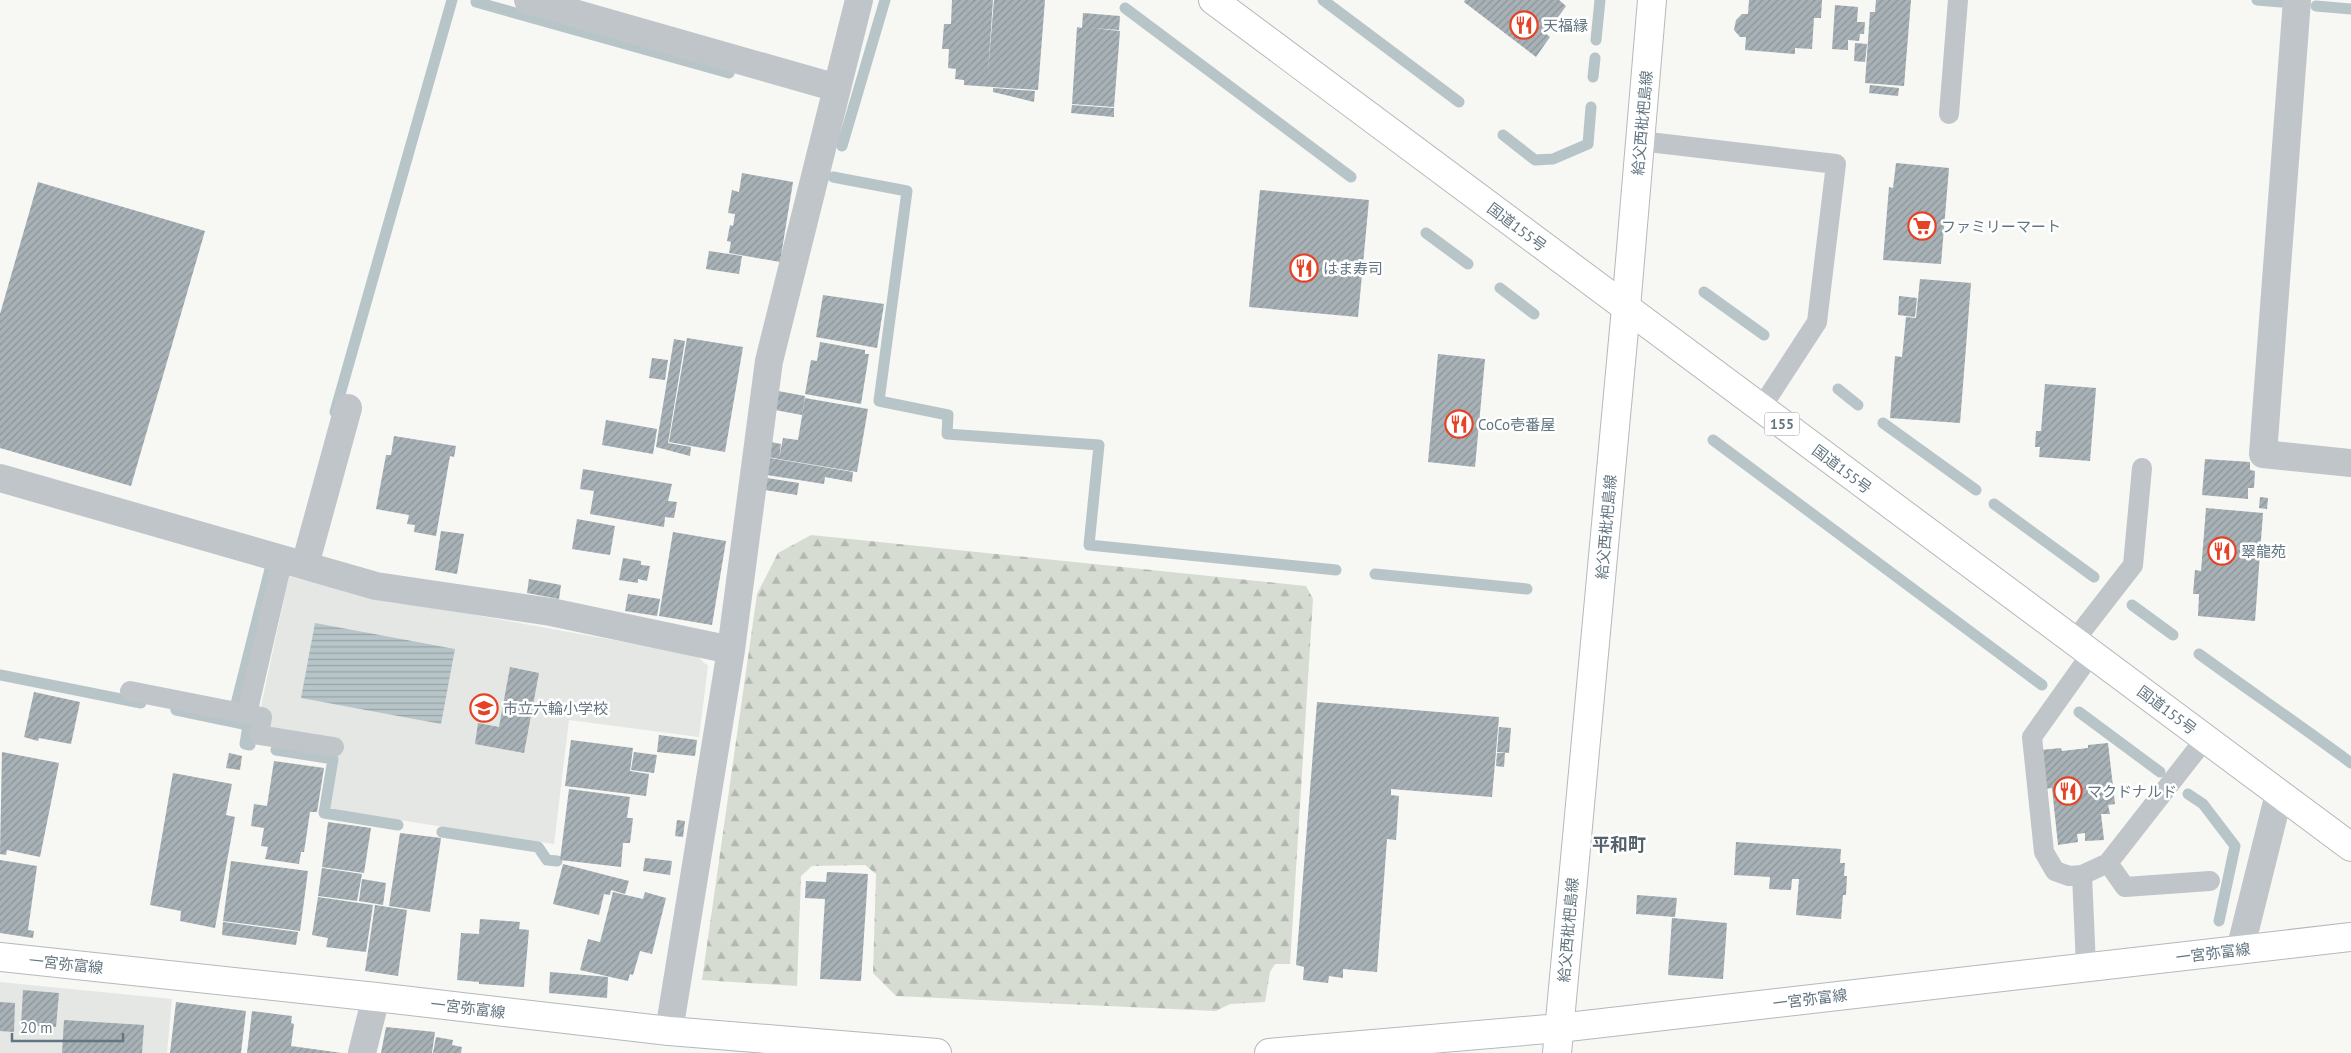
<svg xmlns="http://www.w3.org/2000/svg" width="2351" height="1053" font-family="'PT Sans','Noto Sans JP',sans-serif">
	<defs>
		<pattern id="forest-firs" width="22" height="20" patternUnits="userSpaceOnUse" patternTransform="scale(1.25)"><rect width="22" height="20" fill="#d7dcd3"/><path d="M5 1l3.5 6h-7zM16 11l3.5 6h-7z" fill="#b2b7b0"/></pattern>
		<pattern id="water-rules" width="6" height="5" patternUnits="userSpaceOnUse" patternTransform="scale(1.25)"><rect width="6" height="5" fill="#b7c5c8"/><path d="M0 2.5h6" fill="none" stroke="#98a5a8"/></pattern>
		<pattern id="building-hatch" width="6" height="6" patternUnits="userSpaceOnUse" patternTransform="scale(1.25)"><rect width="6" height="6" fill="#a7b1b6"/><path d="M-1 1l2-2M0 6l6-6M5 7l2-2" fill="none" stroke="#8b9599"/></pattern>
	</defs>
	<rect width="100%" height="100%" fill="#f7f7f4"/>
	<!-- built -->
	<path fill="#e5e7e5" d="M 289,576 L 365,595 L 696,655 L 708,666 L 699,737 L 569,720 L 554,844 L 329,809 L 341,742 L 267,731 L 270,711 L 261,706 Z
		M 0,982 L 172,999 L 167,1053 L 0,1053 Z"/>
	<!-- forest -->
	<path fill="url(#forest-firs)" d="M 811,535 L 1306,586 L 1313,599 L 1290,964 L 1275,964 L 1270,972 L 1265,1002 L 1230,1004 L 1216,1011 L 896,996 L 873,973 L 876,874 L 865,865 L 812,866 L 801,876 L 797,986 L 702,980 L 757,594 L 778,553 Z"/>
	<!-- water -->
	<path fill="url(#water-rules)" d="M 315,623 L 455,649 L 441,724 L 301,698 Z"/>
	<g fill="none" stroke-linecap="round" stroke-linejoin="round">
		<!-- stream -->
		<path stroke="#b7c5c8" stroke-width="11" d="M 1323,0 L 1459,102
			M 2257,0 L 2281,2
			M 476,2 L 729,73
			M 2316,6 L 2351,9
			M 1125,8 L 1351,177
			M 1596,40 L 1600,0
			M 1593,77 L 1595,58
			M 1503,135 L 1535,160 L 1553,159 L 1588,144 L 1591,107
			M 842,146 L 885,0
			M 833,177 L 907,191 L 879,401 L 948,415 L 947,434 L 1099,445 L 1089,545 L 1336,570
			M 1426,233 L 1468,264
			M 1500,288 L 1534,314
			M 1704,292 L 1764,335
			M 1838,389 L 1858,405
			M 335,412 L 452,0
			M 1883,423 L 1976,490
			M 1713,440 L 2042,685
			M 1994,504 L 2094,577
			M 1375,574 L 1527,589
			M 2132,605 L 2173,635
			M 2199,654 C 2250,691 2301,726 2351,763
			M 0,675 L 141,703
			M 236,704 L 270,569
			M 176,710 L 248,725 L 245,744 L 250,745
			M 2079,712 L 2160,772
			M 276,750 L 333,759 L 324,813 L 398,825
			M 2188,794 L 2203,804 L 2235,846 L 2219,921
			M 442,832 L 538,847 L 547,860 L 557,861"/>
	</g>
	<!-- building -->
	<path fill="url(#building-hatch)" d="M 952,0 L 993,0 L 988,72 L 994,0 L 1045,0 L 1038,90 L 964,85 L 964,80 L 955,79 L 956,69 L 948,68 L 949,49 L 942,49 L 944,24 L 951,24 Z
		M 1465,0 L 1559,0 L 1566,6 L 1546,34 L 1550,37 L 1536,57 L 1464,2 Z
		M 1749,0 L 1822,0 L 1821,18 L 1814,18 L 1812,49 L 1795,48 L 1795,54 L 1745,50 L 1746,37 L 1740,37 L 1734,30 L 1736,20 L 1742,14 L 1748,14 Z
		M 1876,0 L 1911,0 L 1904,86 L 1865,83 L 1870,12 L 1875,12 Z
		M 1835,5 L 1858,7 L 1857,22 L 1865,22 L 1864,34 L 1860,34 L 1859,41 L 1848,40 L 1848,50 L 1832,49 Z
		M 1083,13 L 1120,16 L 1119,30 L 1092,28 L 1120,31 L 1114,107 L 1072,104 L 1077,27 L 1082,28 Z
		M 1855,43 L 1867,44 L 1865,62 L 1854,61 Z
		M 1870,85 L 1899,88 L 1898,96 L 1869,93 Z
		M 993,88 L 1035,91 L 1034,102 L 993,92 Z
		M 1072,105 L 1114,108 L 1114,117 L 1071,113 Z
		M 1896,163 L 1949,168 L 1941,264 L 1883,260 L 1889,187 L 1893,188 Z
		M 742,173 L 793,182 L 780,262 L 729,253 L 731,242 L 727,241 L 730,225 L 733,226 L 735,214 L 728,213 L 732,190 L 739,192 Z
		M 38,182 L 205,231 L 131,486 L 0,448 L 0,314 Z
		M 1260,190 L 1369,200 L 1358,317 L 1249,307 Z
		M 709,251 L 742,256 L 739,274 L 706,269 Z
		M 1920,279 L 1971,283 L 1960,423 L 1890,418 L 1895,356 L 1902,357 L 1906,317 L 1916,318 Z
		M 823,295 L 884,304 L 877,348 L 816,337 Z
		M 1899,296 L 1917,298 L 1915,317 L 1898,315 Z
		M 687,338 L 743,347 L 725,452 L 669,442 Z
		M 674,339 L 685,341 L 668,443 L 691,447 L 690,456 L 656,447 Z
		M 820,342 L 865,350 L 865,354 L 869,354 L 861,404 L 805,394 L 811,360 L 817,361 Z
		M 1438,354 L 1485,359 L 1475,467 L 1428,462 Z
		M 652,358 L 668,360 L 665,380 L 649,378 Z
		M 2045,384 L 2096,388 L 2090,461 L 2039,457 L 2040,447 L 2035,447 L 2036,431 L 2041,431 Z
		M 778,391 L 805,396 L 802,415 L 775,410 Z
		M 805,398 L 868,409 L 857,472 L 779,459 L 783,438 L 798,440 Z
		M 606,420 L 657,429 L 653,454 L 602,445 Z
		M 394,436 L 456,446 L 454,457 L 450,456 L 436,536 L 414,532 L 415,525 L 407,524 L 409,515 L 376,509 L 386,455 L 391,455 Z
		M 771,442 L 781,444 L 779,459 L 769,457 Z
		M 770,458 L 853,472 L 852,482 L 825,477 L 824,484 L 767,475 Z
		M 2205,459 L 2250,462 L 2250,470 L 2255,471 L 2254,488 L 2248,488 L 2248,499 L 2202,495 Z
		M 583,469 L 672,484 L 668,501 L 677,502 L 674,518 L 665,517 L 664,527 L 590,514 L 594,491 L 580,489 Z
		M 767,478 L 799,483 L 797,495 L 765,490 Z
		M 2260,497 L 2268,498 L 2267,509 L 2259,508 Z
		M 2206,508 L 2263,513 L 2255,621 L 2198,616 L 2199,594 L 2193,594 L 2195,570 L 2201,571 Z
		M 577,519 L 615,526 L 610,555 L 572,549 Z
		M 441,531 L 464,534 L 457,574 L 435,570 Z
		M 673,532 L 726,541 L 712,625 L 659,616 Z
		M 623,558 L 641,561 L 641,565 L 650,566 L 647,581 L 638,579 L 638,583 L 619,580 Z
		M 529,579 L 561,585 L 559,599 L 527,593 Z
		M 628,594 L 660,599 L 657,616 L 625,611 Z
		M 510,667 L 539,673 L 524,753 L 475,744 L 478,723 L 499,727 Z
		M 34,692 L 80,702 L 71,744 L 39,738 L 38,741 L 24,737 Z
		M 1317,702 L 1499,717 L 1492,797 L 1391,789 L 1391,795 L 1399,796 L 1396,840 L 1387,839 L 1377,972 L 1343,969 L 1343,978 L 1329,976 L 1328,983 L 1303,980 L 1304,967 L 1296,965 Z
		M 1499,727 L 1511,728 L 1509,753 L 1497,752 Z
		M 659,735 L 697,740 L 695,756 L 657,752 Z
		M 571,740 L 633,748 L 630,771 L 649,774 L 646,796 L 565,786 Z
		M 2108,743 L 2115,804 L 2108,805 L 2110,814 L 2101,814 L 2104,840 L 2085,841 L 2085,833 L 2077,834 L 2078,842 L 2058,845 L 2052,788 L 2045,789 L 2041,750 L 2061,748 L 2062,751 L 2088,748 L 2088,745 Z
		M 2,752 L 59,763 L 40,857 L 7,850 L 6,855 L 0,854 Z
		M 634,752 L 657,755 L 654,773 L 631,770 Z
		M 229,753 L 242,756 L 240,770 L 226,768 Z
		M 1497,753 L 1505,753 L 1504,767 L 1496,766 Z
		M 274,761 L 324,768 L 317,812 L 310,812 L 304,852 L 301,852 L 299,864 L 265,859 L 268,847 L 261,846 L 264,828 L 251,826 L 254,804 L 267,806 Z
		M 173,773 L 232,784 L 226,815 L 235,817 L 215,928 L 180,921 L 181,911 L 150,905 Z
		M 569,789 L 630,797 L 627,818 L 633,818 L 630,843 L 623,843 L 621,867 L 560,860 Z
		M 677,820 L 685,821 L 683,837 L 675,836 Z
		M 328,822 L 371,828 L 364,873 L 322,867 Z
		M 400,833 L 441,838 L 430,912 L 389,906 Z
		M 1736,842 L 1841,849 L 1840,863 L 1845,863 L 1844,876 L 1847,876 L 1846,895 L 1843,895 L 1841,919 L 1796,915 L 1799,879 L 1792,879 L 1791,890 L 1769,889 L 1770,877 L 1734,875 Z
		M 645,858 L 672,861 L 670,875 L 643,871 Z
		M 0,860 L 37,866 L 28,930 L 34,931 L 33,938 L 0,933 Z
		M 231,861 L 308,871 L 300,931 L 223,921 Z
		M 563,864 L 629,881 L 625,894 L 611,890 L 610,895 L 604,894 L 599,915 L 553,904 Z
		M 322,868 L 362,874 L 357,901 L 318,896 Z
		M 827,872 L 868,874 L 861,981 L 820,979 L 825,899 L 805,898 L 806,881 L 826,882 Z
		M 362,879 L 386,883 L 383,905 L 359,901 Z
		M 613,892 L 643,899 L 645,892 L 666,898 L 652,954 L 640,951 L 633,975 L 630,974 L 628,981 L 580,970 L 588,939 L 600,942 Z
		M 1637,895 L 1677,898 L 1675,917 L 1636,914 Z
		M 318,897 L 373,905 L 366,952 L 326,947 L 328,938 L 312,935 Z
		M 375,905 L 407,910 L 398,976 L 365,971 Z
		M 1672,918 L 1727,923 L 1723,979 L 1668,975 Z
		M 480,919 L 520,922 L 519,929 L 529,930 L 524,987 L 479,984 L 479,982 L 457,980 L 461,933 L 479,934 Z
		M 223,922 L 298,932 L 296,945 L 222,935 Z
		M 550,972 L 608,977 L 607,998 L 549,993 Z
		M 23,990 L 59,993 L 56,1027 L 21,1025 Z
		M 0,1002 L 15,1003 L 14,1032 L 0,1031 Z
		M 176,1002 L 246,1011 L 241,1053 L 170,1053 Z
		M 252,1011 L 292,1016 L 291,1023 L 294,1024 L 291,1046 L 342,1053 L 247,1053 Z
		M 64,1020 L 144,1025 L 142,1053 L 62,1053 Z
		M 386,1027 L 435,1032 L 432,1053 L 381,1053 Z
		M 436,1037 L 453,1040 L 452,1045 L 462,1047 L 461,1053 L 433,1053 Z"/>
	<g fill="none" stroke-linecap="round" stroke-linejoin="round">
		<!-- secondary casing -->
		<g stroke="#b3b9bd" stroke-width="30">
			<path id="secondary" d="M 0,957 L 376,997 L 669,1031 L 937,1053
				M 1269,1053 L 1559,1028 L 2351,937
				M 1557,1053 L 1626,308 L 1652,0"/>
		</g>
		<!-- highway casing -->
		<g stroke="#b4b8bb" stroke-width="30">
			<path id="highway" d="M 1213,0 L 2351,847"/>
		</g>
		<!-- lane -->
		<path stroke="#c0c5c9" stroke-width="20" d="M 1949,114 L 1958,0
			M 1640,141 L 1836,164 L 1817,322 L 1761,408
			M 2074,641 L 2133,565 L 2142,468
			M 2091,654 L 2032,737 L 2044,852 L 2055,871 L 2069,876 L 2082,875 L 2108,863 L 2205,739
			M 130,691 L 262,717 L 259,735 L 334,747
			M 247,714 L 283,558
			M 2108,863 L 2125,887 L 2210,881
			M 2082,875 L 2086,967"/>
		<!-- street -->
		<path stroke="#c0c5c9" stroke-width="28" d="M 528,0 L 837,88
			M 2297,0 L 2263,454 L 2351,463
			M 0,478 L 376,586 L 551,612 L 731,650
			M 305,565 L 348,408
			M 2240,950 L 2279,794
			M 669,1031 L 731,650 L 769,361 L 859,0
			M 362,1053 L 376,997"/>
		<!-- secondary -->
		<use href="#secondary" stroke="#fff" stroke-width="28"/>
		<!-- highway -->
		<use href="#highway" stroke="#fff" stroke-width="28"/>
	</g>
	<!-- icons -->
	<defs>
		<g id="restaurant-ring" transform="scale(1.4375)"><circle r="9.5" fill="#fff" stroke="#e54226" stroke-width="1.5"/><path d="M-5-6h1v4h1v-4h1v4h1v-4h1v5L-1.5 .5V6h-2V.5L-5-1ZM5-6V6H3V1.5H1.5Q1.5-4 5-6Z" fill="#e54226"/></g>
		<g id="supermarket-ring" transform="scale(1.4375)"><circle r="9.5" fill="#fff" stroke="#e54226" stroke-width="1.5"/><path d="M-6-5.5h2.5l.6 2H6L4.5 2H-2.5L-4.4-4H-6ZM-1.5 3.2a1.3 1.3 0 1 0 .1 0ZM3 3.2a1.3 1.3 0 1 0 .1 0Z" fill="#e54226"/></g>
		<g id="school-ring" transform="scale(1.4375)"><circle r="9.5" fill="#fff" stroke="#e54226" stroke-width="1.5"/><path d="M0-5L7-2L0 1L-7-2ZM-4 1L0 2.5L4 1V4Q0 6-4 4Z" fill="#e54226"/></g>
	</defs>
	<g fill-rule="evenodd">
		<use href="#restaurant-ring" x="1524" y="25"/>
		<use href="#supermarket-ring" x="1922" y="226"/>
		<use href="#restaurant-ring" x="1304" y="268"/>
		<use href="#restaurant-ring" x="1459" y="424"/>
		<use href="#restaurant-ring" x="2222" y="551"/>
		<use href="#school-ring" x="484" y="708"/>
		<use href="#restaurant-ring" x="2068" y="791"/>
	</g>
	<g text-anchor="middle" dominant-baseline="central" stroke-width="5" stroke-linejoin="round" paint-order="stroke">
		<!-- shield labels -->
		<rect fill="#fff" stroke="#919ea6" stroke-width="1" x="1764.5" y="412.5" width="35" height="23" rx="4"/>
		<g font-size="14" font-weight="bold" fill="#627580">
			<text x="1782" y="424">155</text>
		</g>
		<!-- poi labels -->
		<g font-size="15" fill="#627580" stroke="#fff" text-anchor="start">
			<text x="1543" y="25">天福縁</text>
			<text x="1941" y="226">ファミリーマート</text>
			<text x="1323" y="268">はま寿司</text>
			<text x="1478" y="424">CoCo壱番屋</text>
			<text x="2241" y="551">翠龍苑</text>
			<text x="503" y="708">市立六輪小学校</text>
			<text x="2087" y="791">マクドナルド</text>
		</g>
		<!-- street labels -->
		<g font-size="15" fill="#627580" stroke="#fff">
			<text transform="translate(1642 123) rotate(-85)">給父西枇杷島線</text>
			<text transform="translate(1517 227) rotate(37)">国道155号</text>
			<text transform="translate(1842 469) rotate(37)">国道155号</text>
			<text transform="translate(1606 527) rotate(-85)">給父西枇杷島線</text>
			<text transform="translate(2167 710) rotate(37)">国道155号</text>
			<text transform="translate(1568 930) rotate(-85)">給父西枇杷島線</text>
			<text transform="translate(2213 953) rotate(-7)">一宮弥富線</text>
			<text transform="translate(66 964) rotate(6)">一宮弥富線</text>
			<text transform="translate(1810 999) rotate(-7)">一宮弥富線</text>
			<text transform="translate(468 1008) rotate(7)">一宮弥富線</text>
		</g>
		<!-- quarter labels -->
		<g font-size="18" font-weight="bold" fill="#54626b" stroke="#fff">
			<text x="1619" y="844">平和町</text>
		</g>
	</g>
	<!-- scale -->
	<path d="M12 1033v8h111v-8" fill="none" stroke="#627580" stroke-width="2.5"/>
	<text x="20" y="1033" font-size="15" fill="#627580" stroke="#ffffff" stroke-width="4" paint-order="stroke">20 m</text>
</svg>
